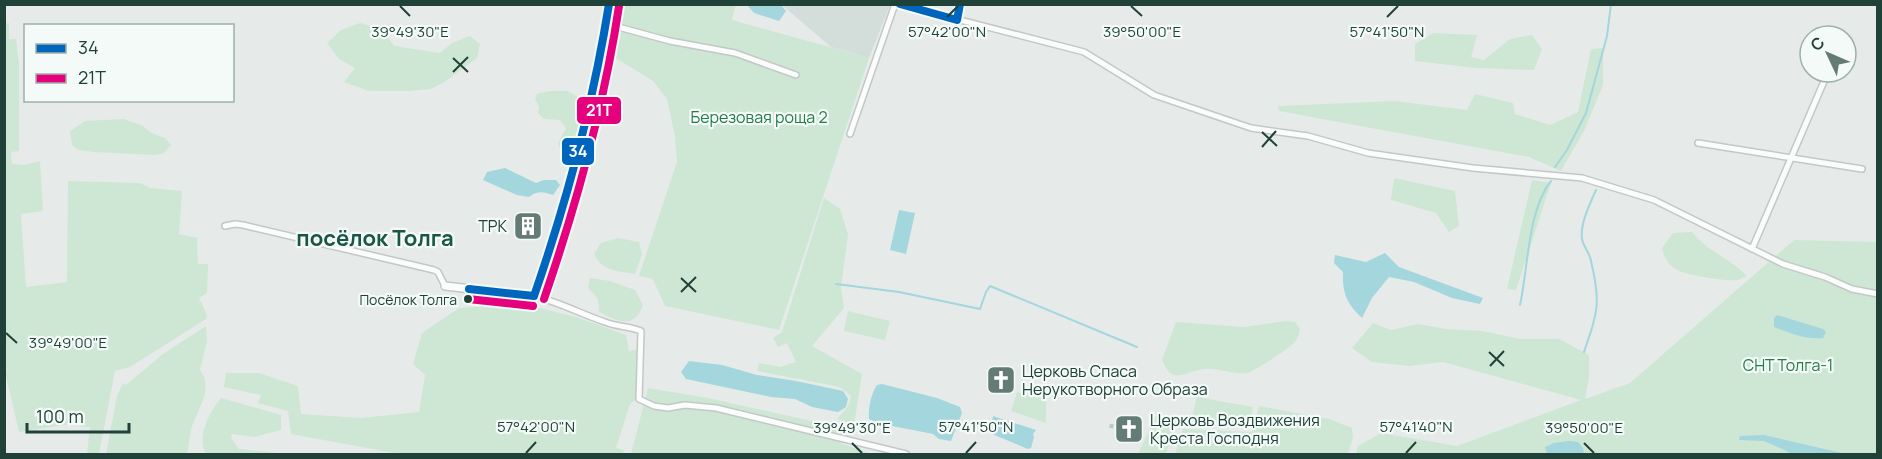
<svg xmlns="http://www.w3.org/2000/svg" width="1882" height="459" font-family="Manrope,sans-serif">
	<rect width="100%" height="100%" fill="#e6ebe9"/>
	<!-- built -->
	<path fill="#d3ddd9" d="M 782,5 L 889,4 L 890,5 L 869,58 L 831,47 Z"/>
	<!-- green -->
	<path fill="#cee6d4" d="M 736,4 L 732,20 L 869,58 L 779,330 L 665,306 L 653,279 L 639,276 L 677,162 L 675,137 L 667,99 L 653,81 L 606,52 L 614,5 Z
		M 9,23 L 9,39 L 16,39 L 19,65 L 19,151 L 11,152 L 12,164 L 25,165 L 40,161 L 43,211 L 21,214 L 26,287 L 67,282 L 68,181 L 140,183 L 150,188 L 182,191 L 179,234 L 197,238 L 198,264 L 208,264 L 207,293 L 199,298 L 207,315 L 206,319 L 130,367 L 115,371 L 99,454 L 87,454 L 90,427 L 64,425 L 19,432 L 5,372 L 7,370 L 4,361 L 4,24 Z
		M 360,23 L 383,30 L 394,46 L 440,53 L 452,43 L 470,36 L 480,44 L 477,58 L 443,83 L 430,89 L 409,91 L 369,91 L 344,82 L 355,68 L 339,59 L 327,43 L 341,30 Z
		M 1433,33 L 1477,35 L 1471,57 L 1484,60 L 1510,39 L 1532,35 L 1542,49 L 1534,70 L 1476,68 L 1415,61 L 1415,44 Z
		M 1603,48 L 1603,85 L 1584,131 L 1561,171 L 1529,157 L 1279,111 L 1278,106 L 1395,101 L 1467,110 L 1475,94 L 1513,103 L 1515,114 L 1550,125 L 1578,112 L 1591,49 Z
		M 549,91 L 568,91 L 581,99 C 582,119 576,136 568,154 L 561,151 L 558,143 L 566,128 L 560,120 L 544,119 L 538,113 L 539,107 L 535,99 L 537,94 Z
		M 124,119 L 143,126 L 151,133 L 165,138 L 171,145 L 164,153 L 156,155 L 94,152 L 78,150 L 72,145 L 70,131 L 85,121 Z
		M 1394,178 L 1455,191 L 1459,226 L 1449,232 L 1436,213 L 1391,200 Z
		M 1532,180 L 1551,183 L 1516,290 L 1507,289 Z
		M 824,198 L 840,209 L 848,234 L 841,287 L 844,308 L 812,346 L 862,374 L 854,425 L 837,419 L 849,405 L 851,396 L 840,387 L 757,371 L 759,363 L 780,367 L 796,362 L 787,343 L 778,347 L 773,338 L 782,332 Z
		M 1692,232 C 1709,253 1730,258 1747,276 C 1744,277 1741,279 1738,280 C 1728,282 1686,275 1677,270 C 1668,265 1664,258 1662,248 L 1673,233 Z
		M 618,238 L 639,242 L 642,254 L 635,274 C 617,271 602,271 594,254 L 601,243 Z
		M 1794,240 L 1877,242 L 1877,454 L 1356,454 L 1358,446 L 1381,433 L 1457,446 L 1581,400 L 1443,362 L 1409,366 L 1372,362 L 1352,348 L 1373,323 L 1391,330 L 1418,324 L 1446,329 L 1482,331 L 1520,339 L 1559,339 L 1589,355 L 1589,377 L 1585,399 L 1630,383 Z
		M 590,278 L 610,281 L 635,290 L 643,305 C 635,329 618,322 599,312 L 598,299 L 588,288 Z
		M 523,304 L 576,317 L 626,335 L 629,351 L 637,350 L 637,398 L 630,404 L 616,448 L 624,450 L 623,454 L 400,454 L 291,434 L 288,411 L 258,403 L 261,395 L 224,387 L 226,373 L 259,373 L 298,386 L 301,414 L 361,418 L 419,412 L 425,375 L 413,364 L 422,333 L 459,308 Z
		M 848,311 L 890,321 L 885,340 L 844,331 Z
		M 1285,321 L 1295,322 L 1300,329 C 1299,334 1298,339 1295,342 C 1290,348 1253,372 1247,373 C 1233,375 1218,367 1204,369 C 1185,371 1173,387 1162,360 L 1176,322 L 1244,327 Z
		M 206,326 L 207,342 L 200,370 C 215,390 196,410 191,430 C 189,438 189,446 187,454 L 106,454 L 117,396 L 123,383 L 126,385 L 163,354 Z
		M 648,388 L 708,398 L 843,428 L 840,443 L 872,454 L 631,454 Z
		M 1017,392 L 1046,399 L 1046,423 L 1011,411 Z
		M 1197,397 L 1253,407 L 1248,428 L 1192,416 Z
		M 221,398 L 281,415 L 281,430 L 254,437 L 232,434 L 231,438 L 239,449 L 287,454 L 206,454 C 196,437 210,411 221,398 Z
		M 1259,406 L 1329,419 L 1352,428 L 1353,437 L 1348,454 L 1175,454 L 1183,429 L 1252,432 Z
		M 1156,416 L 1175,419 L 1166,454 L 1138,454 Z"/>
	<!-- water -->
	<path fill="#a3d6dd" d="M 747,5 L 781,5 L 786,11 L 779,21 L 754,13 Z
		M 505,168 L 536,183 L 544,180 L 556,180 L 560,185 L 553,195 C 544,192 538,190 529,197 L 517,195 L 483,180 L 487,172 Z
		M 899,210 L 915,213 L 906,254 L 890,250 Z
		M 1385,253 L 1399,267 L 1483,298 L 1480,304 L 1452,298 L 1414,282 L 1389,277 L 1372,298 L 1362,318 C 1347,304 1342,293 1343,272 L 1334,263 L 1335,255 L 1366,262 Z
		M 1777,315 L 1823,329 L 1826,332 L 1823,338 C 1807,340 1789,333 1774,327 L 1774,318 Z
		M 689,361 L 722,365 L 757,375 L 796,381 L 843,391 L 848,399 L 846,407 L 838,412 L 812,407 L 795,399 L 771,397 L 686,379 L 681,372 Z
		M 882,384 L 937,398 L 960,407 L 962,413 L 951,441 L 939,439 L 933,434 L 877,423 L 869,419 C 868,408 871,394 877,385 Z
		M 993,416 L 1036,430 L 1033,434 L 1034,437 L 1031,448 L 1028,449 L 992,434 L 990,428 Z
		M 1764,435 L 1846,454 L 1791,454 L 1787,451 L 1764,441 L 1739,440 L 1740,436 Z
		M 1569,441 L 1578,442 L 1583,448 L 1584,454 L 1547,454 L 1545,447 L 1554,443 Z"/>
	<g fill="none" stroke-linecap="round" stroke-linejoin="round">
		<!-- stream -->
		<path stroke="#a3d6dd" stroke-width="2" d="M 1555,167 L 1567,150 L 1586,113 L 1607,36 L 1611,4
			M 836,284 L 899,292 L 980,309 L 986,292 L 990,286 L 1137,347
			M 1520,305 C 1528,269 1528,209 1551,181
			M 1584,352 C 1598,311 1601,303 1591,261 C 1590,253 1583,246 1582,239 C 1580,223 1590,204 1596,190"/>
		<!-- pedestrian-tunnel -->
		<path stroke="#bec9c6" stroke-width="4" stroke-dasharray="4 2" stroke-linecap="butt" d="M 1111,428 L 1112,424"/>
		<!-- minor casing -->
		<g stroke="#c3c8c6" stroke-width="8">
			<path id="minor" d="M 898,4 L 1084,52 L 1154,95 L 1251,128 L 1308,136 L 1368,153 L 1473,168 L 1582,178 L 1654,200 L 1783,264 L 1825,277 L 1852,289 L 1878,294
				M 607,24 L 670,41 L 735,53 L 796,75
				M 850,134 L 895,4
				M 1698,143 L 1862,169
				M 225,226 L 235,224 L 243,225 L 434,270 L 438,272 L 445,286
				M 1752,249 L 1828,72
				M 534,296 C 559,302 581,314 605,322 C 617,327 629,326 641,331 L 639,399 L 654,406 L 668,408 L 685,405 L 716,408 L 906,454"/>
		</g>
		<!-- tertiary casing -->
		<g stroke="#c3c8c6" stroke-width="10">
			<path id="tertiary" d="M 445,286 L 534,296 C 568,201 595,104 609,4"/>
		</g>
		<!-- minor -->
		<use href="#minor" stroke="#fbfcfc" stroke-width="5"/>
		<!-- tertiary -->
		<use href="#tertiary" stroke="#fbfcfc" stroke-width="7"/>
		<!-- bus-1 casing -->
		<g stroke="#f4faf7" stroke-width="12">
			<path id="bus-1" d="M 900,4 L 957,20 L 960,4
				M 469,289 L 534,296
				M 534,296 C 567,201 593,104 609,4"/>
		</g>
		<!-- bus-2 casing -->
		<g stroke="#f4faf7" stroke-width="12">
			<path id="bus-2" d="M 468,299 L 533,306
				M 544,299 C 577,203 604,106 619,6"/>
		</g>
		<!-- bus-1 -->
		<use href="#bus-1" stroke="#0065bd" stroke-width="8"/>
		<!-- bus-2 -->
		<use href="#bus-2" stroke="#e5007d" stroke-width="8"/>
	</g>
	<!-- ticks -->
	<path fill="none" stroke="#204138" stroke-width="2" d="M 400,6 L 410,16M 1131,6 L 1142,16M 947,17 L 958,6M 1387,17 L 1398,6M 453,58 L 468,72M 453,72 L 468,57M 1262,132 L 1277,146M 1262,147 L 1276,131M 681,278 L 696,292M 681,292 L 696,277M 6,333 L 17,343M 1489,352 L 1504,366M 1490,366 L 1504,351M 852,443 L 862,453M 1584,443 L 1594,453M 526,453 L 536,442M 966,453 L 976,442M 1406,453 L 1416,442"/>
	<!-- icons -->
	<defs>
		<g id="building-square" transform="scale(1.5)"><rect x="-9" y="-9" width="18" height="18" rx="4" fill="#657c76" stroke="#f4faf7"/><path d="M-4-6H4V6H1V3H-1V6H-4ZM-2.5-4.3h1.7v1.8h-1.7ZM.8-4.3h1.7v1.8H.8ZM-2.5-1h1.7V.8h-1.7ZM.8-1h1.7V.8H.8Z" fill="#fff"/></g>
		<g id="church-square" transform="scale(1.5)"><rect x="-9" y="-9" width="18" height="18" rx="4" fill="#657c76" stroke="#f4faf7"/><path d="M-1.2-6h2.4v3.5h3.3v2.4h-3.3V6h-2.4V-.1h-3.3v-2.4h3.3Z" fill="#fff"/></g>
	</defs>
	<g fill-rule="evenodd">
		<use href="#building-square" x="528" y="226"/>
		<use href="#church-square" x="1001" y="380"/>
		<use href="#church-square" x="1129" y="429"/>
	</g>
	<!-- markers -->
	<circle fill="#204138" stroke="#f4faf7" stroke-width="2" cx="468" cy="299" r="5"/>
	<g text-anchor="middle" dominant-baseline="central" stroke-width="4.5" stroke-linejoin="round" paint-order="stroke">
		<!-- bus labels -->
		<g font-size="14" fill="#204138" stroke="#f4faf7" text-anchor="end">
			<text x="457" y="299">Посёлок Толга</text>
		</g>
		<!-- park labels -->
		<g font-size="16" fill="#267c46" stroke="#f4faf7">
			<text x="759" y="117">Березовая роща 2</text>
			<text x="1788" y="365">СНТ Толга-1</text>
		</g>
		<!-- poi labels -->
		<g font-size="16" fill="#204138" stroke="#f4faf7" text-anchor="start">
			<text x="507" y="226" text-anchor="end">ТРК</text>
			<text x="1022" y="371">Церковь Спаса<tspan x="1022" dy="18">Нерукотворного Образа</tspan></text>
			<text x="1150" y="420">Церковь Воздвижения<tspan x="1150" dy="18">Креста Господня</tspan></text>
		</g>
		<!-- district labels -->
		<g font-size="22" font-weight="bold" fill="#1a5546" stroke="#f4faf7">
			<text x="375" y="238">посёлок Толга</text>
		</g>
	</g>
	<g font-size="15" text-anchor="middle" fill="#204138" stroke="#f4faf7" stroke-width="4.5" stroke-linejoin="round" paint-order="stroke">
		<text x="410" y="37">39°49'30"E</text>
		<text x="1142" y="37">39°50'00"E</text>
		<text x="947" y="37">57°42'00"N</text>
		<text x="1387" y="37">57°41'50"N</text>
		<text x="68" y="348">39°49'00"E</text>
		<text x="536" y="432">57°42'00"N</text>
		<text x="976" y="432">57°41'50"N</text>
		<text x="1416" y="432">57°41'40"N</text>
		<text x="852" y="433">39°49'30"E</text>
		<text x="1584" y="433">39°50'00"E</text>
	</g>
	<g stroke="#f4faf7" stroke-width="2">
		<rect x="576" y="96" width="46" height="29" rx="6" fill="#e5007d"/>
		<rect x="561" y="137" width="34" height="29" rx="6" fill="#0065bd"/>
	</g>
	<g font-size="16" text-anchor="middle" font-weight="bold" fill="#fff">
		<text x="599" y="116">21Т</text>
		<text x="578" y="157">34</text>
	</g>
	<!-- border -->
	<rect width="1882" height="459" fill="none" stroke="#204138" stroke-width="12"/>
	<!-- legend -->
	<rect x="24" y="24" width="210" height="78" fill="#f4faf7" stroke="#9fb0ab" stroke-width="1.5"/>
	<rect x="36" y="44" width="30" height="9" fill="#0065bd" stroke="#9fb0ab" stroke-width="1.5"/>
	<text x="78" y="54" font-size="18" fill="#204138">34</text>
	<rect x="36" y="74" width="30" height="9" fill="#e5007d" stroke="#9fb0ab" stroke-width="1.5"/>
	<text x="78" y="84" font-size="18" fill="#204138">21Т</text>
	<!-- north arrow -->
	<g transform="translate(1828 54) rotate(314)"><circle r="28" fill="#f4faf7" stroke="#9fb0ab" stroke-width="1.5"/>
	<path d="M0-4.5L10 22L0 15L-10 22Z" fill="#657c76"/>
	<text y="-9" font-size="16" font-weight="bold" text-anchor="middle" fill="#204138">С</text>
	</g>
	<!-- scale -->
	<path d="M27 423v9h102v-9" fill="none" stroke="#204138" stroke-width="3"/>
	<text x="36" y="423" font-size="18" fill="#204138" stroke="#f4faf7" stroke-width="4.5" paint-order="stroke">100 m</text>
</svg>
